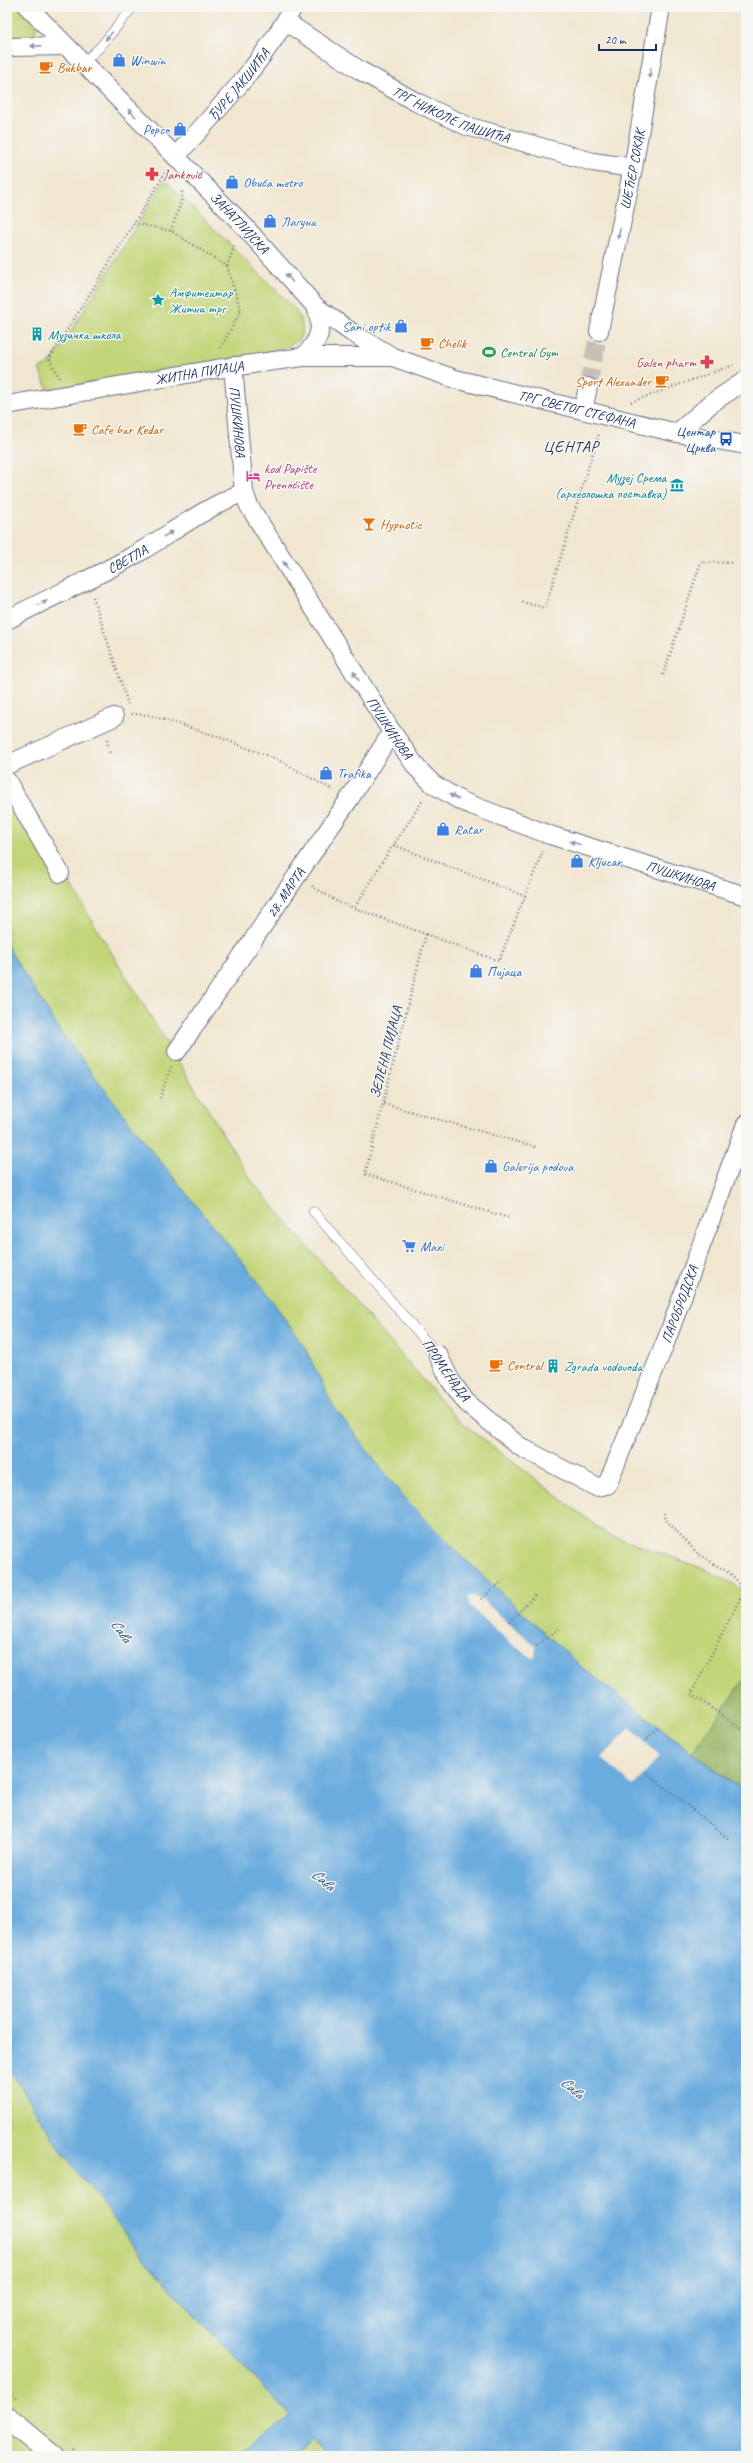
<svg xmlns="http://www.w3.org/2000/svg" width="753" height="2463" font-family="Caveat,sans-serif">
	<rect width="100%" height="100%" fill="#f6f6f2"/>
	<filter id="ink" filterUnits="userSpaceOnUse"><feTurbulence type="fractalNoise" baseFrequency=".025" numOctaves="2"/><feDisplacementMap in="SourceGraphic" scale="8" xChannelSelector="R" yChannelSelector="G"/><feConvolveMatrix kernelMatrix="1 2 1 2 8 2 1 2 1" color-interpolation-filters="sRGB"/></filter>
	<filter id="wash" filterUnits="userSpaceOnUse"><feTurbulence type="fractalNoise" baseFrequency=".012" numOctaves="4" result="noise"/><feDisplacementMap in="SourceGraphic" scale="16" xChannelSelector="R" yChannelSelector="G"/><feGaussianBlur stdDeviation="0.9" result="paint"/><feColorMatrix in="noise" values="0 0 0 0 0 0 0 0 0 0 0 0 0 0 0 0 0 1.4 0 .05"/><feComposite in="paint" operator="in"/></filter>
	<g filter="url(#wash)">
		<rect width="100%" height="100%" fill="#f1e6cf"/>
		<!-- green -->
		<path fill="#c2d578" stroke="#6e826b" d="M 7,7 L 19,7 L 37,27 L 33,40 L 7,40 Z
			M 165,180 L 295,309 C 315,341 291,347 264,353 L 48,390 L 39,369 L 49,364 L 62,346 Z
			M 7,771 L 89,916 L 253,1183 L 457,1419 L 607,1534 L 707,1570 L 746,1591 L 746,1679 L 692,1752 L 584,1669 L 469,1563 L 404,1498 L 333,1406 L 306,1350 L 264,1289 L 152,1151 L 60,1031 L 7,946 Z
			M 7,2065 L 58,2145 L 152,2269 L 290,2416 L 236,2456 L 15,2456 L 7,2448 Z
			M 311,2440 L 326,2456 L 292,2456 Z"/>
		<!-- forest -->
		<path fill="#99b668" stroke="#5a7263" d="M 745,1679 L 746,1679 L 746,1792 L 692,1752 Z"/>
		<!-- water -->
		<path fill="#6aacde" stroke="#426e9e" d="M 7,946 L 60,1031 L 152,1151 L 264,1289 L 306,1350 L 333,1406 L 404,1498 L 469,1563 L 584,1669 L 728,1780 L 746,1792 L 746,2456 L 326,2456 L 311,2440 L 292,2456 L 236,2456 L 290,2416 L 152,2269 L 57,2145 L 7,2065 Z"/>
		<!-- pier -->
		<path fill="#f1e6cf" d="M 471,1596 L 481,1599 L 536,1646 L 535,1657 L 532,1658 L 512,1644 L 470,1606 L 468,1597 Z
			M 630,1728 L 660,1756 L 633,1786 L 602,1758 Z"/>
	</g>
	<g filter="url(#ink)">
		<g fill="none" stroke-linecap="round" stroke-linejoin="round">
			<!-- street-tunnel -->
			<path stroke="#c6c1b8" stroke-width="18" stroke-dasharray="18 9" stroke-linecap="butt" d="M 588,387 L 599,331"/>
			<!-- lane casing -->
			<g stroke="#666f86" stroke-width="10">
				<path id="lane" d="M 83,63 L 100,47 L 133,7
					M 313,1211 L 438,1355"/>
			</g>
			<!-- street casing -->
			<g stroke="#666f86" stroke-width="20">
				<g id="street">
					<path id="s1" d="M 28,7 L 243,225 L 316,307 L 351,332 L 393,357 L 455,379 L 677,433 L 746,445"/>
					<path id="s2" d="M 286,22 L 361,71 L 416,102 L 467,126 L 593,162 L 633,168"/>
					<path d="M 7,47 L 66,46"/>
					<path id="s3" d="M 176,156 C 215,113 267,58 293,7"/>
					<path id="s4" d="M 599,331 L 633,168 L 661,7"/>
					<path d="M 303,357 C 320,340 324,329 316,307"/>
					<path id="s5" d="M 233,366 L 244,492 L 249,506 L 392,732 L 417,768 L 433,784 L 461,801 L 550,835 L 746,896"/>
					<path id="s6" d="M 7,405 L 216,369 L 303,357 L 392,357"/>
					<path d="M 583,410 L 588,387"/>
					<path d="M 677,433 L 713,402 L 746,380"/>
					<path id="s7" d="M 7,620 C 50,597 95,578 138,553 C 173,532 206,507 244,492"/>
					<path d="M 7,765 L 114,717"/>
					<path d="M 7,781 L 60,873"/>
					<path id="s8" d="M 177,1051 L 350,798 L 392,732"/>
					<path id="s9" d="M 438,1355 L 450,1380 L 466,1402 L 519,1446 L 596,1487 L 607,1485 L 664,1346 L 746,1124"/>
				</g>
			</g>
			<!-- secondary casing -->
			<g stroke="#666f86" stroke-width="24">
				<path id="secondary" d="M 7,2418 L 53,2456"/>
			</g>
			<!-- path -->
			<path stroke="#666f86" stroke-width="2.5" stroke-dasharray="1 3" stroke-linecap="butt" d="M 134,223 L 171,231 L 227,266 L 241,311 L 220,349
				M 171,231 L 182,199 L 182,189
				M 227,266 L 235,244
				M 59,378 L 49,359 L 166,172
				M 631,402 L 733,365
				M 93,597 L 128,704
				M 522,602 L 545,608 L 599,433
				M 663,675 L 701,562 L 734,563
				M 132,714 L 149,715 L 216,736 L 276,759 L 333,790
				M 107,740 L 110,755
				M 394,845 L 525,896
				M 312,886 L 338,902 L 499,961 L 543,851
				M 355,907 L 379,867 L 423,800
				M 426,934 L 365,1174 L 509,1218
				M 160,1098 L 171,1067
				M 384,1104 L 536,1147
				M 664,1513 L 666,1520 L 697,1553 L 732,1575 L 739,1583 L 741,1595 L 739,1601 L 691,1694 L 746,1732
				M 481,1599 L 503,1581
				M 509,1622 L 536,1594
				M 536,1646 L 559,1629
				M 645,1741 L 658,1727
				M 646,1772 L 729,1839
				M 7,2390 L 19,2400
				M 73,2449 L 81,2456"/>
			<!-- lane -->
			<use href="#lane" stroke="#fff" stroke-width="9"/>
			<!-- street -->
			<use href="#street" stroke="#fff" stroke-width="18"/>
			<!-- secondary -->
			<use href="#secondary" stroke="#fff" stroke-width="22"/>
		</g>
		<!-- one-way arrows -->
		<defs><path id="oneway-solid" d="M-6-.8H1V-3.2L6.5 0L1 3.2V.8H-6Z"/></defs>
		<g fill="#8d97ae">
			<use href="#oneway-solid" transform="translate(109 36) rotate(130)"/>
			<use href="#oneway-solid" transform="translate(36 46) rotate(179)"/>
			<use href="#oneway-solid" transform="translate(650 73) rotate(100)"/>
			<use href="#oneway-solid" transform="translate(132 113) rotate(-135)"/>
			<use href="#oneway-solid" transform="translate(619 234) rotate(102)"/>
			<use href="#oneway-solid" transform="translate(289 278) rotate(-132)"/>
			<use href="#oneway-solid" transform="translate(168 534) rotate(-32)"/>
			<use href="#oneway-solid" transform="translate(286 566) rotate(-122)"/>
			<use href="#oneway-solid" transform="translate(42 603) rotate(-26)"/>
			<use href="#oneway-solid" transform="translate(356 676) rotate(-123)"/>
			<use href="#oneway-solid" transform="translate(454 797) rotate(-151)"/>
			<use href="#oneway-solid" transform="translate(575 843) rotate(-163)"/>
		</g>
	</g>
	<!-- icons -->
	<defs>
		<g id="shop-bare" transform="scale(1.08)"><path d="M-5-2.5h2.3a2.7 3.5 0 0 1 5.4 0H5L5.5 6h-11ZM-1.5-2.5h3a1.5 2.3 0 0 0-3 0Z" fill="#3f7fe0" stroke="#f6f6f2" stroke-width="2.5" paint-order="stroke"/></g>
		<g id="cafe-bare" transform="scale(1.08)"><path d="M-5.5-4.5H6V0H3Q3 3.5 0 3.5H-2.5Q-5.5 3.5-5.5 0ZM3-3.2v2h1.7v-2ZM-6 4.5H4V6H-6Z" fill="#e8710a" stroke="#f6f6f2" stroke-width="2.5" paint-order="stroke"/></g>
		<g id="pharmacy-bare" transform="scale(1.08)"><path d="M-2-6h4v4h4v4h-4v4h-4v-4h-4v-4h4Z" fill="#e0444e" stroke="#f6f6f2" stroke-width="2.5" paint-order="stroke"/></g>
		<g id="sight-bare" transform="scale(1.08)"><path d="M0-6L1.8-2.2L6-1.7L2.9 1.2L3.7 5.4L0 3.3L-3.7 5.4L-2.9 1.2L-6-1.7L-1.8-2.2Z" fill="#0f9aa8" stroke="#f6f6f2" stroke-width="2.5" paint-order="stroke"/></g>
		<g id="building-bare" transform="scale(1.08)"><path d="M-4-6H4V6H1V3H-1V6H-4ZM-2.5-4.3h1.7v1.8h-1.7ZM.8-4.3h1.7v1.8H.8ZM-2.5-1h1.7V.8h-1.7ZM.8-1h1.7V.8H.8Z" fill="#0f9aa8" stroke="#f6f6f2" stroke-width="2.5" paint-order="stroke"/></g>
		<g id="stadium-bare" transform="scale(1.08)"><path d="M0-5a6.5 5 0 1 0 0 10a6.5 5 0 1 0 0-10ZM-3.5-1.8h7v3.6h-7Z" fill="#2e9e5b" stroke="#f6f6f2" stroke-width="2.5" paint-order="stroke"/></g>
		<g id="bus-bare" transform="scale(1.08)"><path d="M-5-6H5V4H4V6H2V4H-2V6H-4V4H-5ZM-3.5-4V0h7V-4ZM-3.5 1.2v1.5H-2V1.2ZM2 1.2v1.5H3.5V1.2Z" fill="#1a4fb4" stroke="#f6f6f2" stroke-width="2.5" paint-order="stroke"/></g>
		<g id="hotel-bare" transform="scale(1.08)"><path d="M-6-4.5h1.5V1H6V5H4.5V3h-9V5H-6ZM-4 0a1.8 1.8 0 1 1 3.6 0ZM.5 0V-2.5h3Q6-2.5 6 0Z" fill="#d1479c" stroke="#f6f6f2" stroke-width="2.5" paint-order="stroke"/></g>
		<g id="museum-bare" transform="scale(1.08)"><path d="M0-6L6-3V-2H-6V-3ZM-5-1h2V3h-2ZM-1-1h2V3h-2ZM3-1h2V3H3ZM-6 4H6V6H-6Z" fill="#0f9aa8" stroke="#f6f6f2" stroke-width="2.5" paint-order="stroke"/></g>
		<g id="bar-bare" transform="scale(1.08)"><path d="M-6-5H6L.8 .8V4.5H3.5V6h-7V4.5H-.8V.8Z" fill="#e8710a" stroke="#f6f6f2" stroke-width="2.5" paint-order="stroke"/></g>
		<g id="supermarket-bare" transform="scale(1.08)"><path d="M-6-5.5h2.5l.6 2H6L4.5 2H-2.5L-4.4-4H-6ZM-1.5 3.2a1.3 1.3 0 1 0 .1 0ZM3 3.2a1.3 1.3 0 1 0 .1 0Z" fill="#3f7fe0" stroke="#f6f6f2" stroke-width="2.5" paint-order="stroke"/></g>
	</defs>
	<g fill-rule="evenodd">
		<use href="#shop-bare" x="119" y="60"/>
		<use href="#cafe-bare" x="46" y="67"/>
		<use href="#shop-bare" x="180" y="129"/>
		<use href="#pharmacy-bare" x="152" y="174"/>
		<use href="#shop-bare" x="232" y="182"/>
		<use href="#shop-bare" x="270" y="221"/>
		<use href="#sight-bare" x="158" y="300"/>
		<use href="#shop-bare" x="401" y="326"/>
		<use href="#building-bare" x="37" y="334"/>
		<use href="#cafe-bare" x="427" y="343"/>
		<use href="#stadium-bare" x="489" y="352"/>
		<use href="#pharmacy-bare" x="707" y="362"/>
		<use href="#cafe-bare" x="662" y="381"/>
		<use href="#cafe-bare" x="80" y="429"/>
		<use href="#bus-bare" x="726" y="439"/>
		<use href="#hotel-bare" x="253" y="476"/>
		<use href="#museum-bare" x="677" y="485"/>
		<use href="#bar-bare" x="369" y="524"/>
		<use href="#shop-bare" x="326" y="773"/>
		<use href="#shop-bare" x="443" y="829"/>
		<use href="#shop-bare" x="577" y="861"/>
		<use href="#shop-bare" x="476" y="971"/>
		<use href="#shop-bare" x="491" y="1166"/>
		<use href="#supermarket-bare" x="409" y="1246"/>
		<use href="#cafe-bare" x="496" y="1365"/>
		<use href="#building-bare" x="553" y="1366"/>
	</g>
	<g text-anchor="middle" dominant-baseline="central" stroke-width="3" stroke-linejoin="round" paint-order="stroke">
		<!-- shop labels -->
		<g font-size="14" fill="#366cbe" stroke="#f6f6f2" text-anchor="start">
			<text x="130" y="60">Winwin</text>
			<text x="169" y="129" text-anchor="end">Pepco</text>
			<text x="243" y="182">Obuća metro</text>
			<text x="281" y="221">Лагуна</text>
			<text x="390" y="326" text-anchor="end">Sani optik</text>
			<text x="337" y="773">Trafika</text>
			<text x="454" y="829">Ratar</text>
			<text x="588" y="861">Kljucar</text>
			<text x="487" y="971">Пијаца</text>
			<text x="502" y="1166">Galerija podova</text>
			<text x="420" y="1246">Maxi</text>
		</g>
		<!-- food labels -->
		<g font-size="14" fill="#c56008" stroke="#f6f6f2" text-anchor="start">
			<text x="57" y="67">Bukbar</text>
			<text x="438" y="343">Chelik</text>
			<text x="651" y="381" text-anchor="end">Sport Alexander</text>
			<text x="91" y="429">Cafe bar Kedar</text>
			<text x="380" y="524">Hypnotic</text>
			<text x="507" y="1365">Central</text>
		</g>
		<!-- street labels -->
		<g font-size="14" fill="#1b2f5e" stroke="#f6f6f2">
			<text stroke="none"><textPath href="#s3" startOffset="95">ЂУРЕ ЈАКШИЋА</textPath></text>
			<text stroke="none"><textPath href="#s2" startOffset="190">ТРГ НИКОЛЕ ПАШИЋА</textPath></text>
			<text stroke="none"><textPath href="#s4" startOffset="165">ШЕЋЕР СОКАК</textPath></text>
			<text stroke="none"><textPath href="#s1" startOffset="302">ЗАНАТЛИЈСКА</textPath></text>
			<text stroke="none"><textPath href="#s6" startOffset="195">ЖИТНА ПИЈАЦА</textPath></text>
			<text stroke="none"><textPath href="#s1" startOffset="699">ТРГ СВЕТОГ СТЕФАНА</textPath></text>
			<text stroke="none"><textPath href="#s5" startOffset="56">ПУШКИНОВА</textPath></text>
			<text stroke="none"><textPath href="#s7" startOffset="135">СВЕТЛА</textPath></text>
			<text stroke="none"><textPath href="#s5" startOffset="404">ПУШКИНОВА</textPath></text>
			<text stroke="none"><textPath href="#s5" startOffset="740">ПУШКИНОВА</textPath></text>
			<text stroke="none"><textPath href="#s8" startOffset="192">28. МАРТА</textPath></text>
			<text transform="translate(386 1052) rotate(-76)">ЗЕЛЕНА ПИЈАЦА</text>
			<text stroke="none"><textPath href="#s9" startOffset="417">ПАРОБРОДСКА</textPath></text>
			<text transform="translate(446 1370) rotate(55)">ПРОМЕНАДА</text>
		</g>
		<!-- health labels -->
		<g font-size="14" fill="#be3a42" stroke="#f6f6f2" text-anchor="start">
			<text x="163" y="174">Janković</text>
			<text x="696" y="362" text-anchor="end">Galen pharm</text>
		</g>
		<!-- culture labels -->
		<g font-size="14" fill="#0d838f" stroke="#f6f6f2" text-anchor="start">
			<text x="169" y="292">Амфитеатар<tspan x="169" dy="16">Житни трг</tspan></text>
			<text x="48" y="334">Музичка школа</text>
			<text x="666" y="477" text-anchor="end">Музеј Срема<tspan x="666" dy="16">(археолошка поставка)</tspan></text>
			<text x="564" y="1366">Zgrada vodovoda</text>
		</g>
		<!-- leisure labels -->
		<g font-size="14" fill="#27864d" stroke="#f6f6f2" text-anchor="start">
			<text x="500" y="352">Central Gym</text>
		</g>
		<!-- transit labels -->
		<g font-size="14" fill="#164399" stroke="#f6f6f2" text-anchor="end">
			<text x="715" y="431">Центар<tspan x="715" dy="16">Црква</tspan></text>
		</g>
		<!-- hotel labels -->
		<g font-size="14" fill="#b23c85" stroke="#f6f6f2" text-anchor="start">
			<text x="264" y="468">kod Papište<tspan x="264" dy="16">Prenoćište</tspan></text>
		</g>
		<!-- water labels -->
		<g font-size="15" font-style="italic" fill="#335484" stroke="#f6f6f2">
			<text transform="translate(121 1631) rotate(56)">Сава</text>
			<text transform="translate(323 1880) rotate(40)">Сава</text>
			<text transform="translate(572 2088) rotate(40)">Сава</text>
		</g>
		<!-- quarter labels -->
		<g font-size="16" letter-spacing="1" fill="#1b2f5e" stroke="#f6f6f2">
			<text x="571" y="447">ЦЕНТАР</text>
		</g>
	</g>
	<!-- margin -->
	<rect width="753" height="2463" fill="none" stroke="#f6f6f2" stroke-width="24"/>
	<!-- scale -->
	<path d="M599 44v6h57v-6" fill="none" stroke="#1b2f5e" stroke-width="2"/>
	<text x="605" y="44" font-size="12" fill="#1b2f5e" stroke="#f6f6f2" stroke-width="3" paint-order="stroke">20 m</text>
</svg>
